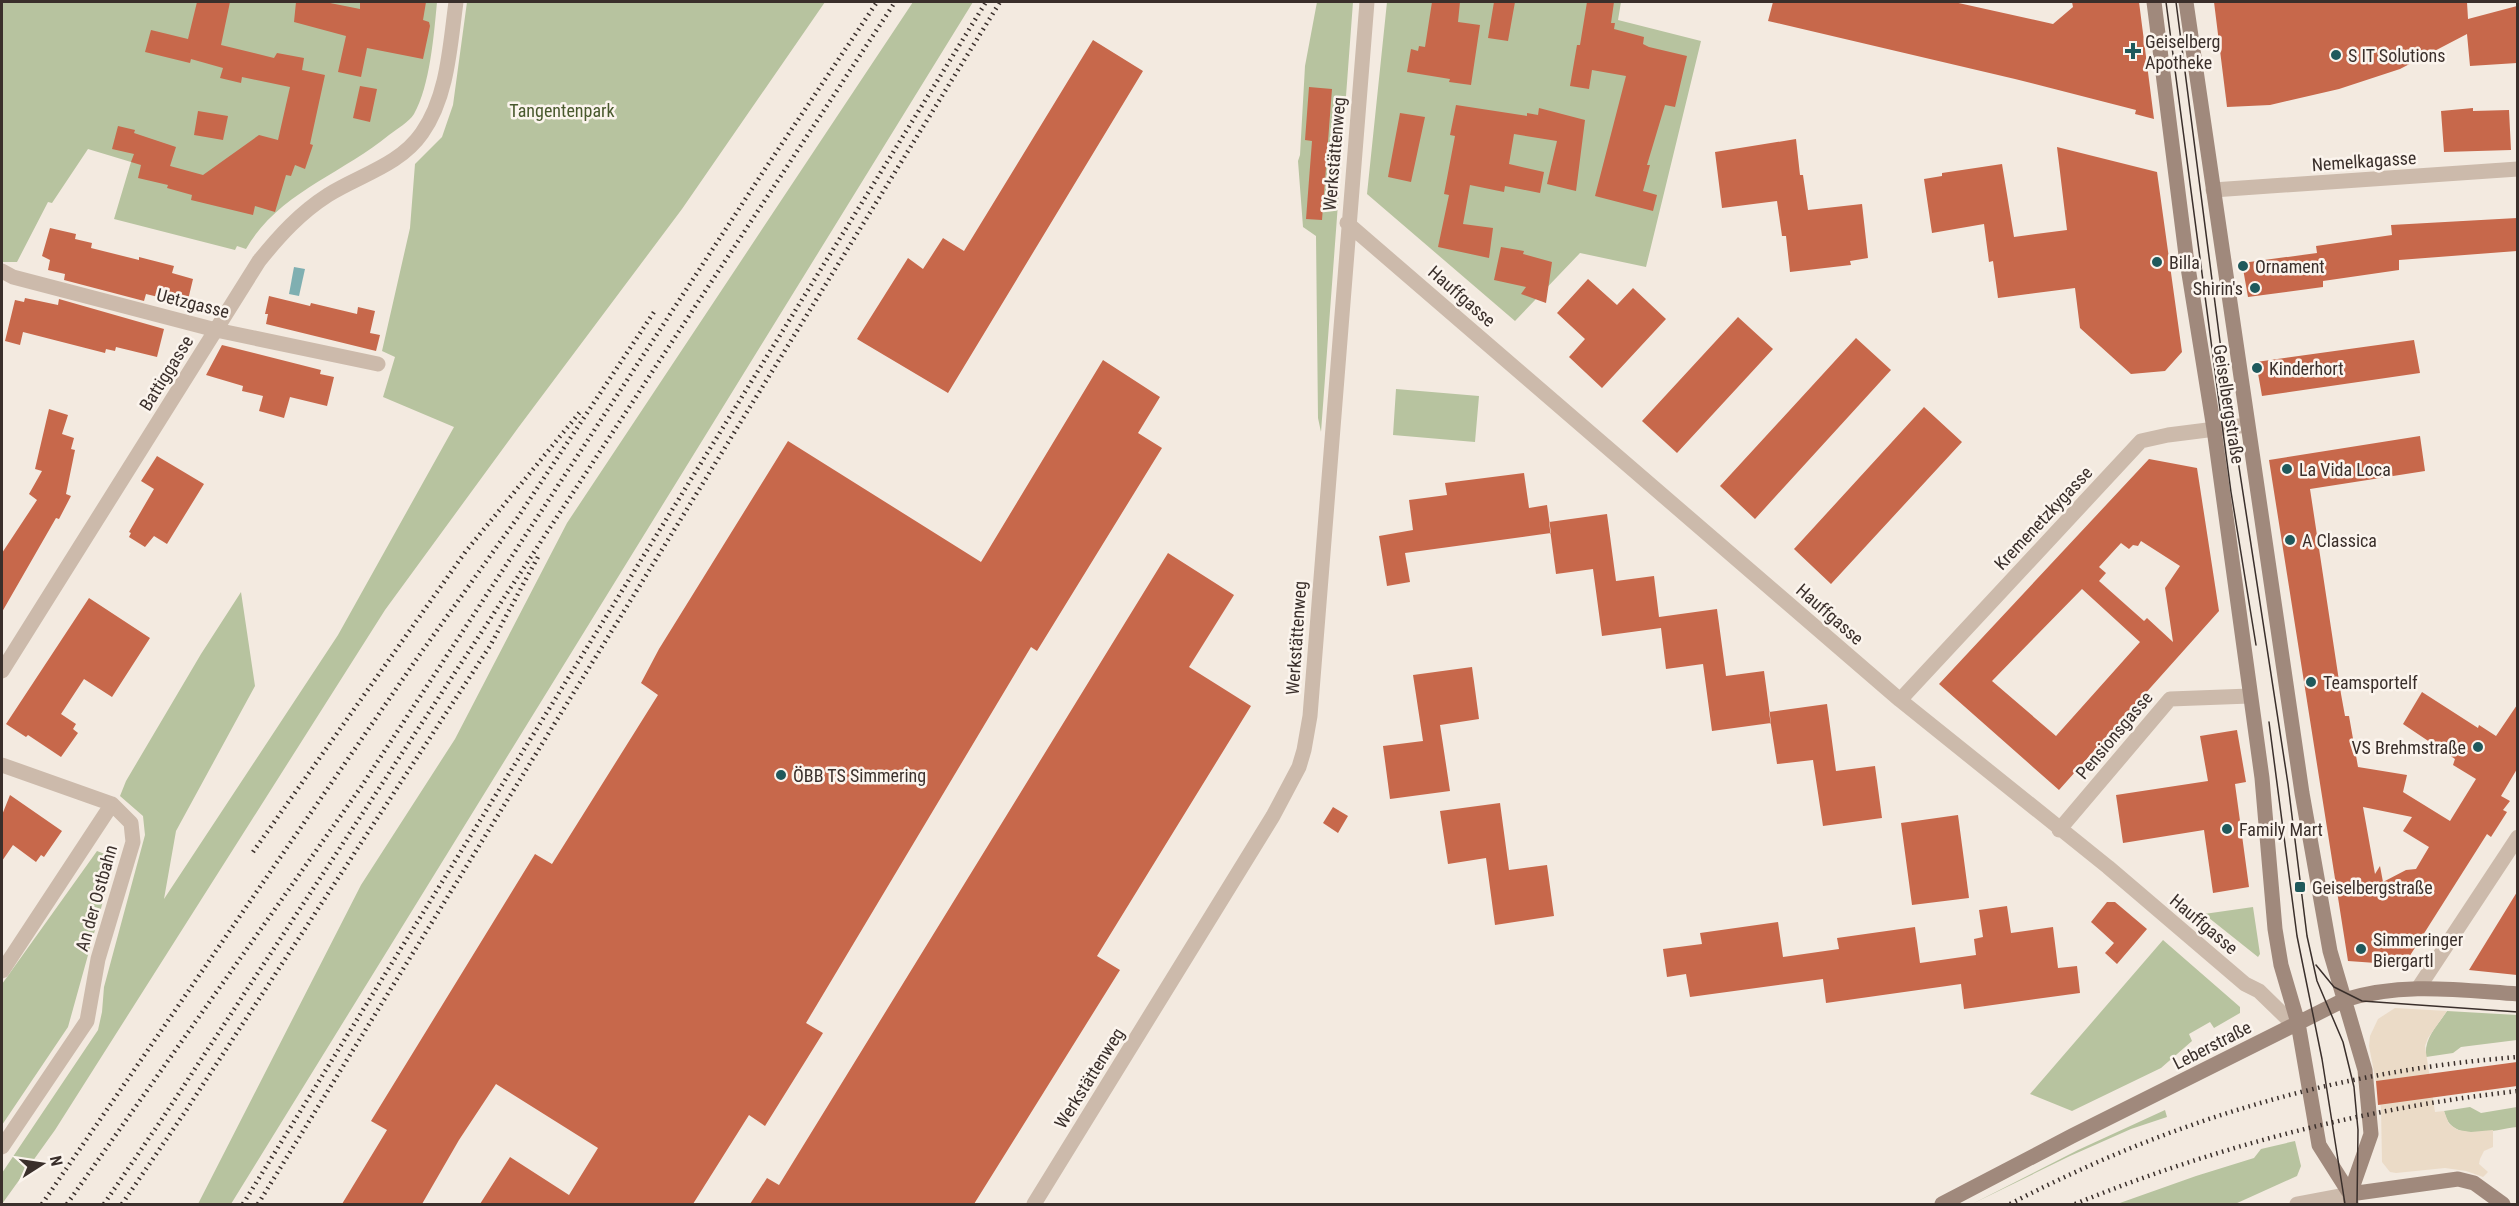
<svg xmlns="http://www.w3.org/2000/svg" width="2519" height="1206" font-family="'Roboto Condensed',sans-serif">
	<rect width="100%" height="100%" fill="#f3eae0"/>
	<!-- green -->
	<path fill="#b7c39f" d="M 2,2 L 437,2 C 434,34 430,86 414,114 C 409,122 397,129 389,135 C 342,174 278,193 246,249 L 237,246 L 235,250 L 114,219 L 131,162 L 88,149 L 52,203 L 48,202 L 17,262 L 2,262 Z
		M 467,2 L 825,2 L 682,209 L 518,428 L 385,610 L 55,1130 L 2,1204 L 2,1173 L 98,1030 L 102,1012 L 104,987 L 145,835 L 143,816 L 120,796 L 126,781 L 201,654 L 241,592 L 255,686 L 176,831 L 164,899 L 338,635 L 454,427 L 383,397 L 395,357 L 382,351 L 410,228 L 415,164 L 442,137 L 453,105 Z
		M 913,2 L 973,2 L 231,1204 L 198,1204 L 361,885 L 455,739 L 567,523 Z
		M 1317,2 L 1353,2 L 1321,432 L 1318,418 L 1316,236 L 1303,227 L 1298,161 L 1300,155 L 1305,66 Z
		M 1387,2 L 1621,2 L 1618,20 L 1701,41 L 1646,267 L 1580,253 L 1515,321 L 1367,194 Z
		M 1396,389 L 1479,396 L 1475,442 L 1393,435 Z
		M 97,851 L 115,858 L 68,1027 L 2,1125 L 2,984 Z
		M 2253,907 L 2260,954 L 2258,957 L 2204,914 Z
		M 2163,940 L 2240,1007 L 2240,1013 L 2214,1028 L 2210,1022 L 2189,1034 L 2192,1041 L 2161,1068 L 2072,1111 L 2030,1094 Z
		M 2447,1011 L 2517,1015 L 2517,1040 L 2461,1047 L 2453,1053 L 2426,1057 C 2424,1038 2437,1026 2447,1011 Z
		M 2470,1107 L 2481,1113 L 2517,1107 L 2517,1127 C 2499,1129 2464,1140 2450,1124 C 2447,1121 2445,1115 2444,1111 Z
		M 2165,1110 L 2167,1117 L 2131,1129 L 2070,1156 L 1972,1204 L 2078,1150 Z
		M 2295,1141 L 2301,1166 L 2297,1176 L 2235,1204 L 2117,1204 L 2196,1176 L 2254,1158 L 2261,1149 Z"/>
	<!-- plaza -->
	<path fill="#ebdbc7" d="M 2395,1008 L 2447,1011 L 2428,1038 L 2425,1046 L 2435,1112 L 2444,1111 L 2449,1124 L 2458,1130 L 2471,1132 L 2493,1130 L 2493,1147 L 2484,1151 L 2480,1159 L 2479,1164 L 2488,1172 L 2483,1177 L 2466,1171 L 2445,1168 L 2396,1173 L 2390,1172 L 2382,1162 L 2381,1108 L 2369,1046 L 2370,1036 L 2378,1019 Z"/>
	<!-- water -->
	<path fill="#7fafb1" d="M 294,267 L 305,269 L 299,296 L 289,294 Z"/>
	<!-- building -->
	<path fill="#c7684b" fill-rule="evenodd" d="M 197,2 L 230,2 L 221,45 L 274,58 L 277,53 L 304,58 L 302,70 L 325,75 L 310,144 L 313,145 L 305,169 L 295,165 L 291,176 L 286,175 L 275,212 L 255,206 L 253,215 L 191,200 L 192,195 L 167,188 L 168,185 L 138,178 L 141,165 L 131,162 L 134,154 L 112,149 L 118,126 L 135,130 L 134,133 L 176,147 L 170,166 L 203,175 L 259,135 L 278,140 L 290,87 L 242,77 L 241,83 L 220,78 L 223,68 L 191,59 L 190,63 L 145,52 L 151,30 L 188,39 Z
		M 296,2 L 325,2 L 360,9 L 360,2 L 426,2 L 423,20 L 429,22 L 430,26 L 423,59 L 367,48 L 361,77 L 338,72 L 346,36 L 294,22 Z
		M 1432,2 L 1460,2 L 1458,22 L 1480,25 L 1471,85 L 1449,82 L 1450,79 L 1407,72 L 1411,49 L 1418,51 L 1419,46 L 1425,47 Z
		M 1494,2 L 1515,2 L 1508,41 L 1488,38 Z
		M 1587,2 L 1614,2 L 1611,23 L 1615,23 L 1614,29 L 1644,37 L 1643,44 L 1649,47 L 1687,56 L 1675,107 L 1665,105 L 1647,165 L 1650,165 L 1643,191 L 1657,195 L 1653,211 L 1595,196 L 1626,76 L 1592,70 L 1589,89 L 1570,86 L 1577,45 L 1580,45 Z
		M 1773,2 L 1954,2 L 2053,24 L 2073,7 L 2072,2 L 2139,2 L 2154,119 L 2135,114 L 2136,110 L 2015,79 L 1768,21 Z
		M 2214,2 L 2467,2 L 2468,19 L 2517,6 L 2517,63 L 2470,66 L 2467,34 L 2400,69 L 2339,89 L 2270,105 L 2227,107 Z
		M 1093,40 L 1143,71 L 948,393 L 857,339 L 908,258 L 923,269 L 943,238 L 964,251 Z
		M 360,86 L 377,89 L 370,122 L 353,118 Z
		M 1309,87 L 1332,89 L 1322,220 L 1306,219 L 1312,141 L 1305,140 Z
		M 1456,105 L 1527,116 L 1527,113 L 1538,115 L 1539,108 L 1585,120 L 1576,191 L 1547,184 L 1557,141 L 1514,134 L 1509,164 L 1544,172 L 1540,193 L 1505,186 L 1504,192 L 1470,185 L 1463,224 L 1493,228 L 1489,258 L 1438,247 L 1449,195 L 1444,194 L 1455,136 L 1450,135 Z
		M 2473,108 L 2473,111 L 2509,110 L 2511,150 L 2444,152 L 2441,111 Z
		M 198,111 L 228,116 L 223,140 L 194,135 Z
		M 1400,113 L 1425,117 L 1411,182 L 1388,177 Z
		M 1796,139 L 1800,175 L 1803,175 L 1808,210 L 1862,204 L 1868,258 L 1850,261 L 1851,265 L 1790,272 L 1786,236 L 1782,236 L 1777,201 L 1722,208 L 1715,152 Z
		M 2057,147 L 2157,172 L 2182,352 L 2165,371 L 2131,374 L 2080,328 L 2075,288 L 1998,298 L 1993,261 L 1989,262 L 1984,224 L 1932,233 L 1924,179 L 1942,176 L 1942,173 L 2002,164 L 2014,237 L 2067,230 Z
		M 2517,218 L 2517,251 L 2399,260 L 2399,270 L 2323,281 L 2323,287 L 2248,297 L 2242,263 L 2317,253 L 2316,246 L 2392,235 L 2391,225 Z
		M 50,228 L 76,234 L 75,239 L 92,243 L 91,248 L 139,260 L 139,257 L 174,266 L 172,273 L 193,279 L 187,304 L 146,294 L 144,301 L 64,280 L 65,274 L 48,270 L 50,260 L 42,256 Z
		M 1501,247 L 1524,251 L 1523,254 L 1552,262 L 1546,303 L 1521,294 L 1526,287 L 1494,280 Z
		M 1588,279 L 1617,305 L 1633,288 L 1666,319 L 1602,388 L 1569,357 L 1585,339 L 1557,313 Z
		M 269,296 L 310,306 L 311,303 L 357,314 L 358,307 L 375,311 L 370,333 L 380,335 L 376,351 L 266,324 L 268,314 L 265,314 Z
		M 25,298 L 58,305 L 59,299 L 164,329 L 157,357 L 116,347 L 115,351 L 106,349 L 105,353 L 23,332 L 20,345 L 5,341 L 15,300 L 24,302 Z
		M 1738,317 L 1773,349 L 1677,453 L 1642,421 Z
		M 1856,338 L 1891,370 L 1755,519 L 1720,486 Z
		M 2414,340 L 2420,373 L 2262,396 L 2256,362 Z
		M 222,345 L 321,370 L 320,374 L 334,377 L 327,406 L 290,397 L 284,418 L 259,411 L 263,396 L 242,391 L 243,386 L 206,375 Z
		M 1103,360 L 1160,397 L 1138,433 L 1162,448 L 1037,651 L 1031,647 L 806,1023 L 823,1033 L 765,1126 L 749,1115 L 693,1204 L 480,1204 L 510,1157 L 569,1195 L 598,1148 L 496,1084 L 459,1140 L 422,1204 L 342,1204 L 387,1130 L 371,1121 L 535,854 L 552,864 L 658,695 L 641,683 L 659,649 L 788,441 L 981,562 Z
		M 1924,407 L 1962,442 L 1831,584 L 1794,549 Z
		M 49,409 L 68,415 L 62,434 L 74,438 L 71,449 L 75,450 L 66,494 L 71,496 L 59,519 L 56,518 L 2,612 L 2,553 L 37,500 L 29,494 L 42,471 L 35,469 Z
		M 2420,436 L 2425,471 L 2310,489 L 2341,694 L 2345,716 L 2349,716 L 2358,767 L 2407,775 L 2403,792 L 2450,821 L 2476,779 L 2453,765 L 2455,759 L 2403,724 L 2422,692 L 2478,728 L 2479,725 L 2496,736 L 2517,705 L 2517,769 L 2501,796 L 2510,801 L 2503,810 L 2507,812 L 2491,837 L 2487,834 L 2404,965 L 2348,961 L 2269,460 ZM 2363,807 L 2412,817 L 2403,831 L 2429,847 L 2416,869 L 2406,870 L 2383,882 L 2380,866 L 2375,874 Z
		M 157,456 L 204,484 L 167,544 L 154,536 L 145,547 L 129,537 L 131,533 L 129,532 L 154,489 L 141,481 Z
		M 2149,459 L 2197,468 L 2219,611 L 2059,790 L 1939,684 ZM 2141,541 L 2180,566 L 2165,588 L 2173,642 L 2147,618 L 2144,621 L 2099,581 L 2106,573 L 2099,567 L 2121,543 L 2129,549 L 2133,545 L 2138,546 ZM 2082,589 L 2140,642 L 2056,736 L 1992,681 Z
		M 1524,473 L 1529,508 L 1547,505 L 1551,533 L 1405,553 L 1410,582 L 1387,586 L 1379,536 L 1413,530 L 1409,500 L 1447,495 L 1445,483 Z
		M 1607,514 L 1616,581 L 1654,576 L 1659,617 L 1717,609 L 1726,676 L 1764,671 L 1771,723 L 1712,731 L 1703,664 L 1666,669 L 1661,628 L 1602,636 L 1593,569 L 1556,574 L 1549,522 Z
		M 1168,553 L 1234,595 L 1189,667 L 1251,706 L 1097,956 L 1120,970 L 974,1204 L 750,1204 L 767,1178 L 779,1185 Z
		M 89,598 L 150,638 L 112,697 L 84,679 L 61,714 L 76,724 L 73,729 L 78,733 L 61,757 L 28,735 L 26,737 L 6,724 Z
		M 1472,667 L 1479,719 L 1440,725 L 1450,791 L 1390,799 L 1383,746 L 1423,741 L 1413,675 Z
		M 1827,704 L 1836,771 L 1875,766 L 1882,818 L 1823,826 L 1813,760 L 1777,764 L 1769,712 Z
		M 2237,730 L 2246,782 L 2235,784 L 2249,887 L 2213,893 L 2204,830 L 2123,843 L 2116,795 L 2208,781 L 2200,736 Z
		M 10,795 L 62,831 L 44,857 L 41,855 L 36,862 L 13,845 L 2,861 L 2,815 Z
		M 1500,803 L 1509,870 L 1547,865 L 1554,916 L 1495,925 L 1486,858 L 1448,864 L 1440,811 Z
		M 1333,807 L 1348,816 L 1338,833 L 1323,823 Z
		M 1958,815 L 1969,898 L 1912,905 L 1901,823 Z
		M 2517,892 L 2517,975 L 2469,970 Z
		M 2107,902 L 2115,902 L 2147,929 L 2117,964 L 2105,953 L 2114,943 L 2091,922 Z
		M 2007,906 L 2011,933 L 2053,927 L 2058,968 L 2077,966 L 2080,993 L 1964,1009 L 1961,984 L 1826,1003 L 1823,979 L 1690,997 L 1686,974 L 1667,977 L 1663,949 L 1702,944 L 1700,933 L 1778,922 L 1783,957 L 1839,949 L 1837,938 L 1915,927 L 1920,963 L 1976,955 L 1974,939 L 1983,937 L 1979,910 Z
		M 2517,1062 L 2517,1086 L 2378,1105 L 2376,1081 Z"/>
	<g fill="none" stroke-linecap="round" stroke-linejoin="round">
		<!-- street -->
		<path stroke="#ccbaab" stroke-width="15" d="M 2213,190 L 2518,169
			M 1347,223 L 1900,700 L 2108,867 L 2245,984 L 2259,991 L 2294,1025
			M 2,271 L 13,277 L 216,330 L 378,364
			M 2,671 L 259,261 C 280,235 300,213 328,195 C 360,175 400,165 422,133 C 448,96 450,45 456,2
			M 1900,700 L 2141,441 L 2168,435 L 2247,425
			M 2,765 L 112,804 L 131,823 L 133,842 L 98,959 L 87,1021 L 2,1147
			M 2059,830 L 2170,699 L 2250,696
			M 2,971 L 112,804
			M 2419,987 L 2518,837
			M 1034,1204 L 1273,816 L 1299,767 L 1304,750 L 1310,716 L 1367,2
			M 2297,1204 L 2350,1194"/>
		<!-- secondary -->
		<path stroke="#a0897c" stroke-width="15" d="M 2154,2 L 2186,255 L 2214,429 L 2262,778 L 2275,929 L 2281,965 L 2298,1023 L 2319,1145 L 2350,1194 L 2351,1204
			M 2186,2 L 2302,793 L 2330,951 L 2365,1070 L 2371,1134 L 2350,1194
			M 2350,1194 L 2458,1179 L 2474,1183 L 2503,1204
			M 1942,1204 L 2072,1136 L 2344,1000 C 2403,982 2457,990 2518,994"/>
		<!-- tram -->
		<path stroke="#3a2f2b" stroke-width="1.5" d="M 2166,2 L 2231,492 L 2256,645
			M 2176,2 L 2222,357 L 2288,784 L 2307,936 L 2317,981 L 2343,1042 L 2354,1087 L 2358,1130 L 2357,1204
			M 2269,722 L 2297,936 L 2322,1059 L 2345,1204
			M 2316,965 L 2334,987 L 2362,1001 L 2518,1012"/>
		<!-- rail -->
		<path stroke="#3a2f2b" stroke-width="4.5" stroke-dasharray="1.5 4.5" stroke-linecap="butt" d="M 253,852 L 466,551 L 580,412
			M 42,1204 L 418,657 L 518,517 L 656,309
			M 67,1204 L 361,787 L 765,169 L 877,2
			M 104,1204 L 164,1116 L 895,2
			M 122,1204 L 185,1112 L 490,646 L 540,553
			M 243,1204 L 986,2
			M 258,1204 L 1000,2
			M 2010,1204 C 2172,1120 2335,1071 2518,1057
			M 2075,1204 C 2217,1146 2365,1108 2518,1091"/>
	</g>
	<!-- markers -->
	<g fill="#1f595c" stroke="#fbf4ed" stroke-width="2">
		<path d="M2130 42h6v6h6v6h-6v6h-6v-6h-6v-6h6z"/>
		<circle cx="2336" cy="55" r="6"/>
		<circle cx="2157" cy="262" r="6"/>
		<circle cx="2243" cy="266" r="6"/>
		<circle cx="2255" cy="288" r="6"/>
		<circle cx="2257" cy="368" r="6"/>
		<circle cx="2287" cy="469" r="6"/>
		<circle cx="2290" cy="540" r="6"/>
		<circle cx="2311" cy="682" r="6"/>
		<circle cx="2478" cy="747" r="6"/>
		<circle cx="781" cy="775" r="6"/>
		<circle cx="2227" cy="829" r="6"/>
		<rect x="2294" y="881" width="12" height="12" rx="3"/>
		<circle cx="2361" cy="949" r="6"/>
	</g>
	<g text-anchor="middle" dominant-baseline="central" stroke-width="5" stroke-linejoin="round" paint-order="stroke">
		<!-- poi labels -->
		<g font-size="18" fill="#3a2f2b" stroke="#fbf4ed" text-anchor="start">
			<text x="2145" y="41">Geiselberg<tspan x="2145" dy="21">Apotheke</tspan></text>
			<text x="2348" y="55">S IT Solutions</text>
			<text x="2169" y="262">Billa</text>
			<text x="2255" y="266">Ornament</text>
			<text x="2243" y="288" text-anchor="end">Shirin's</text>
			<text x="2269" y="368">Kinderhort</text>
			<text x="2299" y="469">La Vida Loca</text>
			<text x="2302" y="540">A Classica</text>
			<text x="2323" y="682">Teamsportelf</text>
			<text x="2466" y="747" text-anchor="end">VS Brehmstraße</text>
			<text x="793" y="775">ÖBB TS Simmering</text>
			<text x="2239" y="829">Family Mart</text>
			<text x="2312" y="887">Geiselbergstraße</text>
			<text x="2373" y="939">Simmeringer<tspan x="2373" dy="21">Biergartl</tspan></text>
		</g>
		<!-- park labels -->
		<g font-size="18" fill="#49592e" stroke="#fbf4ed">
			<text x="562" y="110">Tangentenpark</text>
		</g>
		<!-- street labels -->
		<g font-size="18" fill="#3a2f2b" stroke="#fbf4ed">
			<text transform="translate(1334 154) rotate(-85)">Werkstättenweg</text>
			<text transform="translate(2364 161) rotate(-4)">Nemelkagasse</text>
			<text transform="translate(1462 296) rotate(41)">Hauffgasse</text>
			<text transform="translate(193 303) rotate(14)">Uetzgasse</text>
			<text transform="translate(166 373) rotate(-58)">Battiggasse</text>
			<text transform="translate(2229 404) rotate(81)">Geiselbergstraße</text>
			<text transform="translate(2043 518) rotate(-47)">Kremenetzkygasse</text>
			<text transform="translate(1830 614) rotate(41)">Hauffgasse</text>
			<text transform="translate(1296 638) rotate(-86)">Werkstättenweg</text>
			<text transform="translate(2114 735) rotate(-50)">Pensionsgasse</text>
			<text transform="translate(96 898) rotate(-74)">An der Ostbahn</text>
			<text transform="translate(2204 924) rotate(40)">Hauffgasse</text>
			<text transform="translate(2212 1045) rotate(-27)">Leberstraße</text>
			<text transform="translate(1089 1078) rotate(-58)">Werkstättenweg</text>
		</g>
	</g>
	<!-- border -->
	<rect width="2519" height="1206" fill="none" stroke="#3a2f2b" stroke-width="6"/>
	<!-- north arrow -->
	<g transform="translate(42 1164) rotate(78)" stroke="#fbf4ed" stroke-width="4.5" paint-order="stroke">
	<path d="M0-4.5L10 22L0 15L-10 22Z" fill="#3a2f2b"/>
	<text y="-9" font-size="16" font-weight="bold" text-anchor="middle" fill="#3a2f2b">N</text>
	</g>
</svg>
